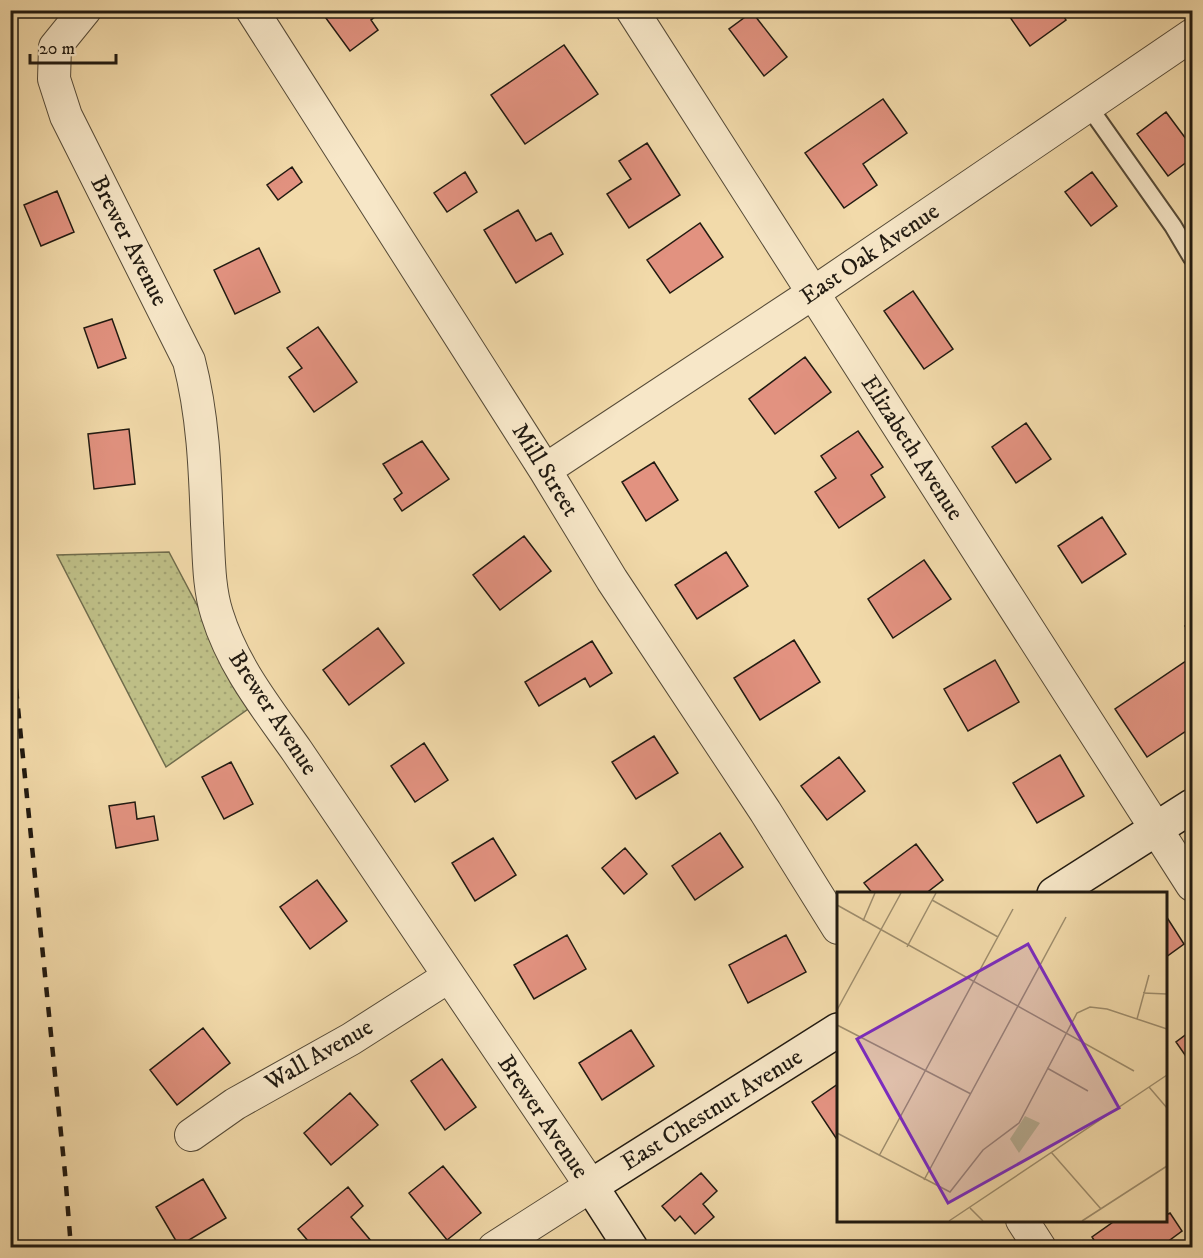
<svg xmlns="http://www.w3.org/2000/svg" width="1203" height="1258" font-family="'IM FELL DW Pica',serif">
	<defs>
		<pattern id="grass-dots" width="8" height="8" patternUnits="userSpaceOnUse" patternTransform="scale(1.5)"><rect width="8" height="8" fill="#bebe86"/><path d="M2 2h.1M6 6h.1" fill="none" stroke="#a3a373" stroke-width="1.8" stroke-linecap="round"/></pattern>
	</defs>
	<rect width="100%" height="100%" fill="#f2daaa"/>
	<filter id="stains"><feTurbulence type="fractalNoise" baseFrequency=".00333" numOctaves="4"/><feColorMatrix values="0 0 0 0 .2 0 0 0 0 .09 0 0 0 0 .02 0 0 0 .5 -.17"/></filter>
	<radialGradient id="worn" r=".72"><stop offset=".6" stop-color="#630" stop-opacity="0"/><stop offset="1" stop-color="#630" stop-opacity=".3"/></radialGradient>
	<!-- grass -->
	<path fill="url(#grass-dots)" stroke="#706c4c" stroke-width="1.5" d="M 169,552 L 251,707 L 166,767 L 57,555 Z"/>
	<!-- building -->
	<path fill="#e29280" stroke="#211a11" stroke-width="1.5" d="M 320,10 L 384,10 L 371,20 L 378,30 L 350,51 Z
		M 1005,10 L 1060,10 L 1066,20 L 1030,46 Z
		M 752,12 L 787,57 L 764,76 L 729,29 Z
		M 564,45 L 598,94 L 525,144 L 491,95 Z
		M 883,99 L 907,133 L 863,164 L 877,185 L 844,208 L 805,153 Z
		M 1166,112 L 1192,147 L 1192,158 L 1168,176 L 1137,134 Z
		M 647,143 L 680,195 L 629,228 L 607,194 L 631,179 L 619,161 Z
		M 292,167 L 302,182 L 278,200 L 267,185 Z
		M 465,172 L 477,192 L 447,212 L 434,193 Z
		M 1092,172 L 1117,206 L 1091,226 L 1065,192 Z
		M 57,191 L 74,232 L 41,246 L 24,205 Z
		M 518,210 L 536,241 L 551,233 L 563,254 L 516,283 L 484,230 Z
		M 700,223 L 723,257 L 670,293 L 647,260 Z
		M 259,248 L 280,292 L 235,314 L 214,270 Z
		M 913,291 L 953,349 L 924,369 L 884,311 Z
		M 112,319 L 126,358 L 98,368 L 84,328 Z
		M 318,327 L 357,382 L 314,412 L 289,377 L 302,368 L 287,348 Z
		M 805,357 L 831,392 L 775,434 L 749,399 Z
		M 1026,423 L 1051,459 L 1016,483 L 992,447 Z
		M 129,429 L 135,484 L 94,489 L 88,434 Z
		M 858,431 L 883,467 L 871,475 L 885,497 L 839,528 L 815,492 L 836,478 L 821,456 Z
		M 422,441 L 449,479 L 402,511 L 394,499 L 402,493 L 383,464 Z
		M 654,462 L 678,500 L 646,521 L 622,482 Z
		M 1102,517 L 1126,554 L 1082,583 L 1058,546 Z
		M 524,536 L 551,571 L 500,610 L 473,575 Z
		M 726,552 L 748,586 L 697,619 L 675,585 Z
		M 924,560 L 951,599 L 893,638 L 868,599 Z
		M 1192,621 L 1192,638 L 1185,626 Z
		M 378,628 L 404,663 L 349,705 L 323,670 Z
		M 794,640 L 820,682 L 760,720 L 734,678 Z
		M 592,641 L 612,673 L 590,687 L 585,678 L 539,706 L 525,682 Z
		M 1192,657 L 1192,727 L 1147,757 L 1115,709 Z
		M 995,660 L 1019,702 L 968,731 L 944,689 Z
		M 654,736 L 678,773 L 636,799 L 612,762 Z
		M 424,743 L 448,780 L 415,802 L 391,766 Z
		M 1060,755 L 1084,796 L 1037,823 L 1013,783 Z
		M 839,757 L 865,791 L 827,820 L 801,786 Z
		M 231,762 L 253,804 L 224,819 L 202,777 Z
		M 135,802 L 137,819 L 154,816 L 158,840 L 116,848 L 109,806 Z
		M 720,833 L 743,867 L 695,900 L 672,866 Z
		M 493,838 L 516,875 L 475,901 L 452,863 Z
		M 916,844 L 943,880 L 925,894 L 873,894 L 864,883 Z
		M 625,848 L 647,874 L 624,894 L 602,868 Z
		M 317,880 L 347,921 L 310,949 L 280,907 Z
		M 1166,916 L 1184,944 L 1166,957 Z
		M 567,935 L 586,969 L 534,999 L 514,965 Z
		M 786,935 L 806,972 L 748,1003 L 729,965 Z
		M 203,1028 L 230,1063 L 177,1105 L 150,1070 Z
		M 631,1030 L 654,1066 L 602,1100 L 579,1063 Z
		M 1192,1030 L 1192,1065 L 1176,1042 Z
		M 442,1059 L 476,1107 L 445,1130 L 411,1081 Z
		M 838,1084 L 838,1141 L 812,1102 Z
		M 350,1093 L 378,1125 L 331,1165 L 304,1133 Z
		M 443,1166 L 481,1213 L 447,1240 L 409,1193 Z
		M 701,1173 L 717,1191 L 703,1204 L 714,1217 L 695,1234 L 680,1216 L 675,1221 L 662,1206 Z
		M 203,1179 L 226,1218 L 179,1246 L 156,1207 Z
		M 348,1187 L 363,1206 L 351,1217 L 377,1248 L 332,1248 L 330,1246 L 328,1248 L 314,1248 L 298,1229 Z
		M 1170,1213 L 1182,1231 L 1159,1248 L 1099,1248 L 1092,1237 L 1116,1220 L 1156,1222 L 1166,1220 L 1166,1215 Z"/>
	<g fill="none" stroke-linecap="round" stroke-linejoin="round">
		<!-- lane casing -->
		<g stroke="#554a37" stroke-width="20">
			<path id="lane" d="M 1089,107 L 1173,226 L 1192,258"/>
		</g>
		<!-- street casing -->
		<g stroke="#554a37" stroke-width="34">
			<path id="street" d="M 85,10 L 55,47 L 54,79 L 66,116 L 189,361 C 203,415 205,469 207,524 C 209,553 208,586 217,614 C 233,666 266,707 297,751 L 591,1186 L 494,1248
				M 252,10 L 545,470 L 612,580 L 765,811 L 838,928
				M 632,10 L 1192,885
				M 545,470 L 813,293 L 1192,35
				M 191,1135 L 235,1104 L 351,1039 L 448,977
				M 1022,1220 L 1040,1248"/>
		</g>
		<!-- secondary casing -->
		<g stroke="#211a11" stroke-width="36">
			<path id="secondary" d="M 1054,894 L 1192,806
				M 631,1248 L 591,1186 L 838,1030"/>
		</g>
		<!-- lane -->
		<use href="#lane" stroke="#f7e7c8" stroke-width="16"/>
		<!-- street -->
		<use href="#street" stroke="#f7e7c8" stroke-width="32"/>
		<!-- secondary -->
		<use href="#secondary" stroke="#f7e7c8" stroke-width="33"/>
		<!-- rail -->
		<path stroke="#211a11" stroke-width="4.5" stroke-dasharray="10 10" stroke-linecap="butt" d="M 10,629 L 65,1173 L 71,1248"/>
	</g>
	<g text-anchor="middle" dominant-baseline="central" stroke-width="4.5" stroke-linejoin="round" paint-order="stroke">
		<!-- street labels -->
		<g font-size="24" fill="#211a11" stroke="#f7e7c8">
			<text transform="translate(129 241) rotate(63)">Brewer Avenue</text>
			<text transform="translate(870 254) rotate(-34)">East Oak Avenue</text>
			<text transform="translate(912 448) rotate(57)">Elizabeth Avenue</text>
			<text transform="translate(545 470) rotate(58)">Mill Street</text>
			<text transform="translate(273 713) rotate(57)">Brewer Avenue</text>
			<text transform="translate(319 1055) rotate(-30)">Wall Avenue</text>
			<text transform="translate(712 1110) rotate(-32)">East Chestnut Avenue</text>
			<text transform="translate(543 1117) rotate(56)">Brewer Avenue</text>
		</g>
	</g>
	<!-- overview -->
	<g transform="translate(837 892)">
		<rect width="330" height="330" fill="#f2daaa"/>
		<path d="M 188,224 L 203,231 L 182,261 L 173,247 Z" fill="#bebe86"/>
		<path fill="none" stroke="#9e8d6d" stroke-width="1.5" d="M 95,8 L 161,45M 0,13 L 297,179M 26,29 L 38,1M 70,55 L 99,1M 306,101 L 330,102M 0,118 L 64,1M 300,127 L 312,83M 0,133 L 134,202M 210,176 L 251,199M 312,195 L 330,216M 0,241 L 113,300 L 146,258 L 182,231 L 240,121 L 253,115 L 270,117 L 330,137M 214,260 L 264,317M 42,264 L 176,17M 87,288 L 229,25M 133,316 L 146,329M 112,329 L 330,183M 245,329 L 330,274"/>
		<path fill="#7b2cbf" fill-opacity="0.15" stroke="#7b2cbf" stroke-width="3" d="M 191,52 L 282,216 L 111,311 L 20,147 Z"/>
		<rect width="330" height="330" fill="none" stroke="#211a11" stroke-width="3"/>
	</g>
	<!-- margin -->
	<rect width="1203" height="1258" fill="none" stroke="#f2daaa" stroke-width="36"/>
	<rect x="12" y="12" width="1179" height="1234" fill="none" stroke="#211a11" stroke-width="3"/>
	<rect x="18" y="18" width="1167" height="1222" fill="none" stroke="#211a11" stroke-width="1.5"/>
	<!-- scale -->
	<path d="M30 54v9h86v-9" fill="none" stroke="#211a11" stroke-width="3"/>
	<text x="39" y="54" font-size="18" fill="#211a11" stroke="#f7e7c8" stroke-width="4.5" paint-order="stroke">20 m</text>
	<rect width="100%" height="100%" filter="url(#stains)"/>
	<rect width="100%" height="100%" fill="url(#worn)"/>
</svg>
